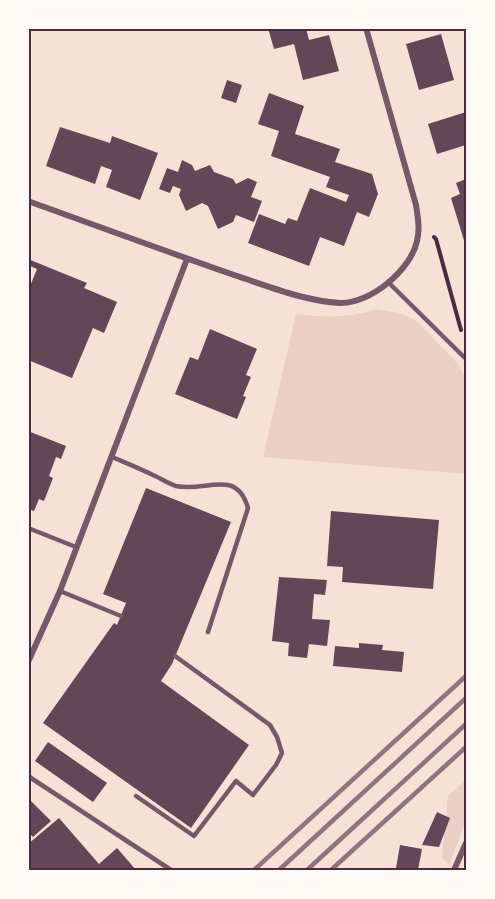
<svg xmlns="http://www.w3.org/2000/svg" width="495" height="899" font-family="'Public Sans',sans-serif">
	<rect width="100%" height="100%" fill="#f7e1d7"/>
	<!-- green -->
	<path fill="#ebcfc5" d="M 376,309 L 399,313 L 417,321 L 458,364 L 466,379 L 466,474 L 263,457 L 296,314 C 324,317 349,319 376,309 Z
		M 466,780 L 466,821 L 449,865 L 442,858 L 448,796 Z"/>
	<!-- building -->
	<path fill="#644757" d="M 268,28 L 306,28 L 309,40 L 329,35 L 339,71 L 303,80 L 294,44 L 274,49 Z
		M 441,34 L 454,80 L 419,90 L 406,44 Z
		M 227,80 L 242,85 L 236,103 L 221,98 Z
		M 269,93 L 304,106 L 295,134 L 340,149 L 335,162 L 372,174 L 378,194 L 369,217 L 357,212 L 344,246 L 320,237 L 309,266 L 248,243 L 259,214 L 285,224 L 288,218 L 297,221 L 310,188 L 346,202 L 349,195 L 326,187 L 330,177 L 271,156 L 279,131 L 258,124 Z
		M 466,112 L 466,145 L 437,154 L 428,124 Z
		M 60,127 L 110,143 L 112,136 L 158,153 L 140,200 L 106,187 L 112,170 L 101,166 L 95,184 L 46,166 Z
		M 182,160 L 192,165 L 195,171 L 210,165 L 214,172 L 233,179 L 236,184 L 248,178 L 257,182 L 251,197 L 262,201 L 254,222 L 236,215 L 233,222 L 218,229 L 208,206 L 202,203 L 186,211 L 179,195 L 181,189 L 173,186 L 170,193 L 159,189 L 167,168 L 178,172 Z
		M 466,179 L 466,247 L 451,198 L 460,194 L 456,183 Z
		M 28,259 L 87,283 L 84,288 L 117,302 L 104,333 L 93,328 L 72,378 L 28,360 L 28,291 L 37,269 L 28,265 Z
		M 210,329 L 257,349 L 246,375 L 251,377 L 243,396 L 246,397 L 237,419 L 175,394 L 190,357 L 198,360 Z
		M 28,431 L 66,446 L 61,459 L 56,457 L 52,468 L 49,476 L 53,478 L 44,501 L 39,499 L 34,511 L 28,509 Z
		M 146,488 L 231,522 L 172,664 L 161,681 L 249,745 L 191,828 L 43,723 L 114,623 L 117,625 L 126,603 L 103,594 Z
		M 331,511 L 439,520 L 433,589 L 342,582 L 343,567 L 327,566 Z
		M 279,577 L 327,580 L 325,595 L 314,594 L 312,619 L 330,620 L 327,646 L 309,644 L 307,658 L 288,656 L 289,643 L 272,641 Z
		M 359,643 L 383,645 L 382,650 L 404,652 L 402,672 L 333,666 L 335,646 L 359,648 Z
		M 48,742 L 107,783 L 93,802 L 35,761 Z
		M 28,798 L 51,821 L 33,837 L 28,832 Z
		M 437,812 L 450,818 L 439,847 L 422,845 Z
		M 59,818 L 99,864 L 117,848 L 136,870 L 28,870 L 28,844 Z
		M 400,845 L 422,849 L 418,870 L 396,868 Z"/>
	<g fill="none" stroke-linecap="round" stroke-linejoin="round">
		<!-- path -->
		<path stroke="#4a2c40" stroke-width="4" d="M 434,237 L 436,239 L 461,330"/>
		<!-- service -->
		<path stroke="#755966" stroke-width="4.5" d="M 388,282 L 466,359
			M 112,457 C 126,463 141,469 155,476 C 162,479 169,484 176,486 C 205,493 236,467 248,508 L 208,632
			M 28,528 L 76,547
			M 60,591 L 121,616
			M 28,776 L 171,870
			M 136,796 L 194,836 L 236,781 L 253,795 L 276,765 L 282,753 L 277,737 L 270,725 L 175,656"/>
		<!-- minor -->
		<path stroke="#755966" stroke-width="6" d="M 28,201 C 97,226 165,251 234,275 C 268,286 304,301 340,303 C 370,304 411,270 417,241 C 420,229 418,218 416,205 L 366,28
			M 28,662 L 60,591 L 187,259
			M 454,870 L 466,843"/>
		<!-- rail -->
		<path stroke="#8f747c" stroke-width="4.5" d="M 254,870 L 466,676
			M 279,870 L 466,698
			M 307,870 L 466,724
			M 331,870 L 466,747"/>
	</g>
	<!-- border -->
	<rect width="495" height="899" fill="none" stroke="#fffaf5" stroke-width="60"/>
	<rect x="30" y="30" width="435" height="839" fill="none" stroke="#4a2c40" stroke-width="2"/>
</svg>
